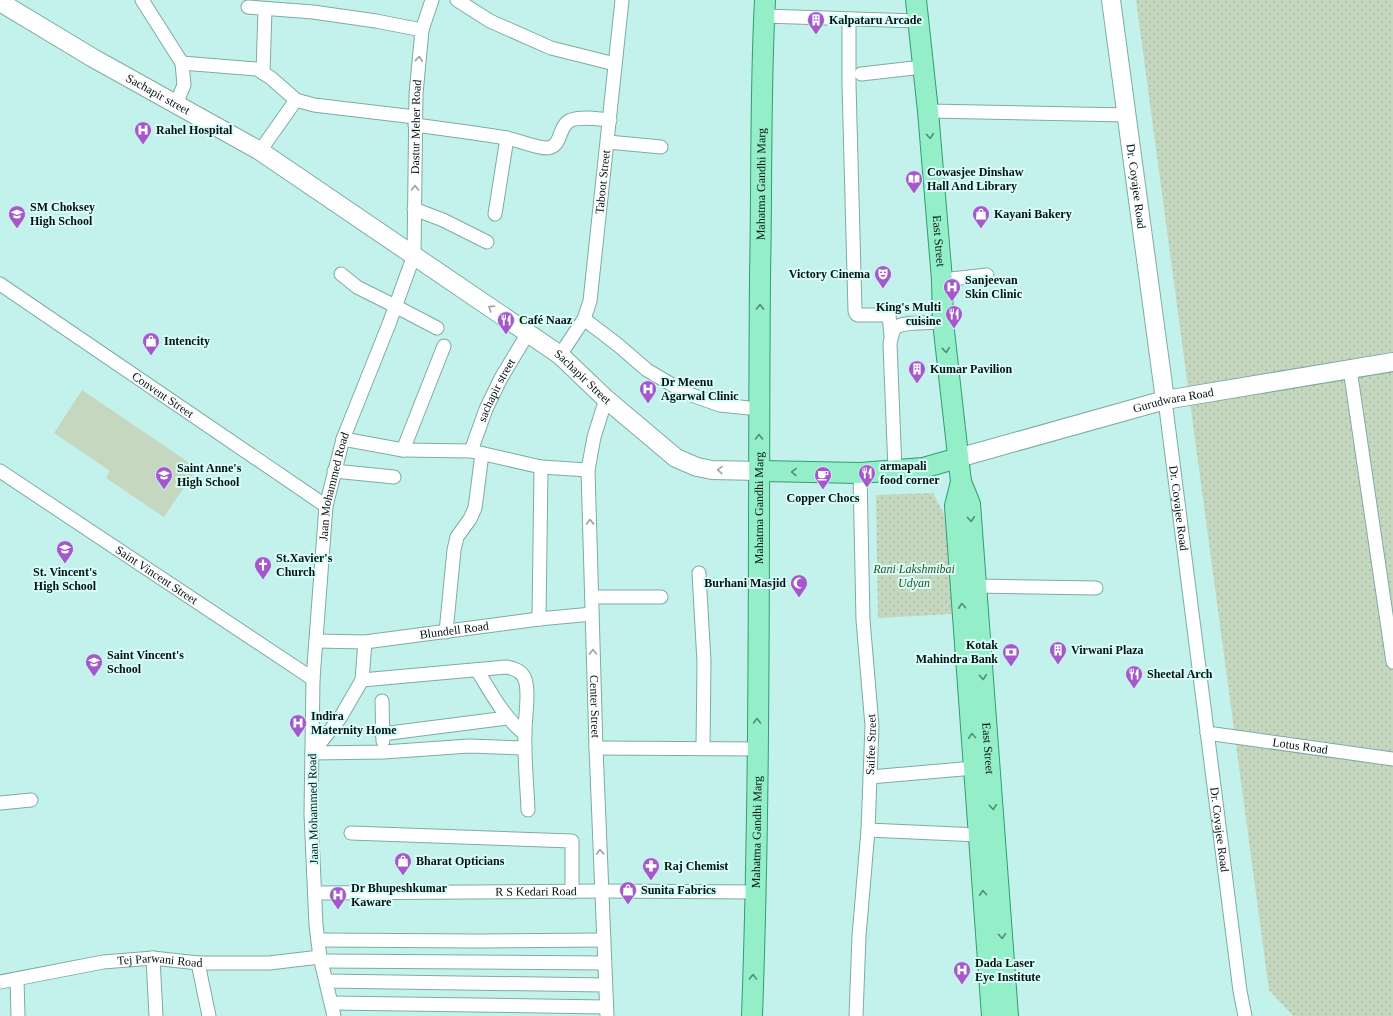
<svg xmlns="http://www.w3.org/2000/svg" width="1393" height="1016" font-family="'Times New Roman',serif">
	<defs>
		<pattern id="park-dots" width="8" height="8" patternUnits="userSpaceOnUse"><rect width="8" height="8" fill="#c6d7bf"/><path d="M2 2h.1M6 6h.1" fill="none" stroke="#a8b8a3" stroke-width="1.8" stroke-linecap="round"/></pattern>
	</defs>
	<rect width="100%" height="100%" fill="#c3f2ec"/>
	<!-- grass -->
	<path fill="#c6d7bf" d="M 82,390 L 197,468 L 164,517 L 106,478 L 110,471 L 54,433 Z"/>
	<!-- park -->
	<path fill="url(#park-dots)" d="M 1136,0 L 1393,0 L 1393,1016 L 1293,1016 L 1269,990 Z
		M 933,493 L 947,520 L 952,614 L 878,618 L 876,495 Z"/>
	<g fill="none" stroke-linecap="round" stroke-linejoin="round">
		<!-- street casing -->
		<g stroke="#7eaba5" stroke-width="15">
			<g id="street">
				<path d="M 142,0 L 182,63 L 184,85 L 176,104"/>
				<path d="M 457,0 L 490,21 L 551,48 L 615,64"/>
				<path d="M 248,7 L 313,12 L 376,21 L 422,30"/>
				<path d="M 764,16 L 917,21"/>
				<path d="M 849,19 L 849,84 L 855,311 L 856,314 L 858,315 L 889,315 L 891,336"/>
				<path d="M 182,63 L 257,69 L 271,78 L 296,100 L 314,105 L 415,117"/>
				<path d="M 263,73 L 265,9"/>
				<path d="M 861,74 L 923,67"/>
				<path d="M 928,111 L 1127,115"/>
				<path d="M 415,125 C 445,129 476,133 506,138 C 518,140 536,148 547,148 C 563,147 557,126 571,120 C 583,116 598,119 610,120"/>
				<path d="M 608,142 L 661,147"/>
				<path d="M 260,151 L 296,100"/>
				<path d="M 414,209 L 443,220 L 487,242"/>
				<path d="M 495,214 L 507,138"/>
				<path d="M 341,274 L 357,287 L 395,306 L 437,328"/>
				<path d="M 942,280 L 987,275"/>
				<path id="s1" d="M 0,284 L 326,506"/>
				<path d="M 584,319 L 618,345 L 647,370 L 686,393 L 720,405 L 759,409"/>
				<path id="s2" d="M 560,355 L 584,319 L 590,301 L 622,0"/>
				<path d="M 1350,369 L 1393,662"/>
				<path id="s3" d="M 606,399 L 594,437 L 588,470 L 596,748 L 607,1016"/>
				<path id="s4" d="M 1165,400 L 1240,991 L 1245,1016"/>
				<path d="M 343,439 L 403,450 L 471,451 L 541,467 L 588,470"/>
				<path d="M 403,450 L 444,346"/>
				<path id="s5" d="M 471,451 L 486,409 L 501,378 L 528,333"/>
				<path d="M 895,470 L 890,344 C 891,339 892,332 895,328 C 902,321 933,323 943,322"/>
				<path id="s6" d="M 0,471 L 313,679"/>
				<path d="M 334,471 L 394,477"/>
				<path d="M 699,573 L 704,662 L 703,748"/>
				<path d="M 976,586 L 1096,588"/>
				<path d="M 592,597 L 661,597"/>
				<path d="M 539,619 L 541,467"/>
				<path d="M 446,632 L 454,550 L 457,537 L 470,519 L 475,508 L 482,454"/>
				<path id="s7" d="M 317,641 L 365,642 L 539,619 L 592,614"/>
				<path d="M 477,670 C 491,692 503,717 525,734"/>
				<path d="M 362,680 L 506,667 C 515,668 524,672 526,683 C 529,697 525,717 525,732 C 524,758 527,784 528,810"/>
				<path d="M 382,701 L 383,741"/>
				<path id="s8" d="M 1207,733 L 1393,759"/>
				<path d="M 382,734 L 507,718"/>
				<path d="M 596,748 L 757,749"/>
				<path d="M 312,753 L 384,752 L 469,746 L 525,748"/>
				<path d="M 312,753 L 340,718 L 362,680 L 365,642"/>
				<path d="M 870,777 L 974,768"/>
				<path d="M 0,803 L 31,800"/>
				<path d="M 868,830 L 979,835"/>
				<path d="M 351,833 L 572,841 L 572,892"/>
				<path id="s9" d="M 315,893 L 602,891 L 756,892"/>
				<path d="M 318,940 L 478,941 L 604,940"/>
				<path d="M 153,958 L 156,1016"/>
				<path d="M 322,961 L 604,963"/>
				<path d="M 198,963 L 209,1016"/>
				<path d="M 17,979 L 18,1016"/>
				<path d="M 326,981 L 605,985"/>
				<path id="s10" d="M 0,982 L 103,962 L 153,958 L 198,963 L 269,963 L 320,957"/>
				<path d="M 331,1003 L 606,1007"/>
				<path id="s11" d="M 334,1016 L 320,957 L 316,925 L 311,814 L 313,679 L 326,506 L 343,439 L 389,324 L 414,255 L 416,94 L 422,30 L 432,0"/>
				<path id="s12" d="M 856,1016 L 859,936 L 868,830 L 872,726 L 863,620 L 860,473"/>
			</g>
		</g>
		<!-- secondary casing -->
		<g stroke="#7eaba5" stroke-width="20">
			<g id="secondary">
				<path id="s13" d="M 1111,0 L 1165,400"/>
				<path id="s14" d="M 0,2 L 93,58 L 260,151 L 560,355 L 606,399 L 676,458 L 697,467 L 712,470 L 759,471"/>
				<path id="s15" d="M 958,458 L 1165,400 L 1393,362"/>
			</g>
		</g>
		<!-- primary casing -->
		<g stroke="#329c72" stroke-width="22">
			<g id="primary">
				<path id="s16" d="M 916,0 L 928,111 L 942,280 L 943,322 L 961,482 L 970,504 L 1008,1016"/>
				<path d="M 759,471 L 860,473 L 923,468 L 958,458"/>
				<path d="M 961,482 L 955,506 L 992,1016"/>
				<path id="s17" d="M 752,1016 C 761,769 758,522 760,276 C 762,184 760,92 765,0"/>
			</g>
		</g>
		<!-- street -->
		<use href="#street" stroke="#fff" stroke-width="13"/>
		<!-- secondary -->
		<use href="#secondary" stroke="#fff" stroke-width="18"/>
		<!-- primary -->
		<use href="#primary" stroke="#94efc9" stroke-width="20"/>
	</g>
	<!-- one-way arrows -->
	<defs><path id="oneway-chevron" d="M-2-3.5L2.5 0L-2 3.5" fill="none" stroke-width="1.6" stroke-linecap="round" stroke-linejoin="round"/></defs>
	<g stroke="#9aa1a0">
		<use href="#oneway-chevron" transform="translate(419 59) rotate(-84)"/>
		<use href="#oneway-chevron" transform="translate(415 188) rotate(-89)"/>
		<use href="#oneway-chevron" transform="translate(491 308) rotate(-146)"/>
		<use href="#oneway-chevron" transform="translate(720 470) rotate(-179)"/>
		<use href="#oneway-chevron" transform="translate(590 522) rotate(-92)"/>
		<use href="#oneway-chevron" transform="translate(593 652) rotate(-91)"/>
		<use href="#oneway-chevron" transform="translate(600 852) rotate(-92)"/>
	</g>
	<g stroke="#538c77">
		<use href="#oneway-chevron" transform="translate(930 136) rotate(85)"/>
		<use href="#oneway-chevron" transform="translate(760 307) rotate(-89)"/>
		<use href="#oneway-chevron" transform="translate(946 350) rotate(84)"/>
		<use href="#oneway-chevron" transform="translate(759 437) rotate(-90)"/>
		<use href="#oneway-chevron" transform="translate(794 472) rotate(-179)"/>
		<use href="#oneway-chevron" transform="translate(971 519) rotate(86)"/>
		<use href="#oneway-chevron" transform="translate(962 606) rotate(-94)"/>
		<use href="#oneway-chevron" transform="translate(983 677) rotate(86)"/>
		<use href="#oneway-chevron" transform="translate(757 721) rotate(-90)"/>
		<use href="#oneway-chevron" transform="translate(972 736) rotate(-94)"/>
		<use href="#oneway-chevron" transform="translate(993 807) rotate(86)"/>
		<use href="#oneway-chevron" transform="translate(983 893) rotate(-94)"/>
		<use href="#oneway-chevron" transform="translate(1002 936) rotate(86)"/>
		<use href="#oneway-chevron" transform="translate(753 977) rotate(-88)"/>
	</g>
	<!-- icons -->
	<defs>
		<g id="building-pin" transform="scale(0.9)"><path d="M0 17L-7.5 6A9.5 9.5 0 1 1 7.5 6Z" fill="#a458cb" stroke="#d8fdf8"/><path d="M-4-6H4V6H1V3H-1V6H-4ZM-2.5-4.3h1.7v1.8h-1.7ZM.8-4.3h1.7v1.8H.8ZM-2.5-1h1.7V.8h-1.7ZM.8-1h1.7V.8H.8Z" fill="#fff"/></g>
		<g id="hospital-pin" transform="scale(0.9)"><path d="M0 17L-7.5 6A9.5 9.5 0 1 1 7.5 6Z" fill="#a458cb" stroke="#d8fdf8"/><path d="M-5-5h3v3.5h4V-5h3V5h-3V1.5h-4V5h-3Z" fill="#fff"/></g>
		<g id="library-pin" transform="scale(0.9)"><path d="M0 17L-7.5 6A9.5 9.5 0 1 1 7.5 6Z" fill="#a458cb" stroke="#d8fdf8"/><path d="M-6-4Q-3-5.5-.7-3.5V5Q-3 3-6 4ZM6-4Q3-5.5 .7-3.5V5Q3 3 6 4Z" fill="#fff"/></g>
		<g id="school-pin" transform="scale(0.9)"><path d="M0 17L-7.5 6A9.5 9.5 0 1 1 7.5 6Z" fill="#a458cb" stroke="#d8fdf8"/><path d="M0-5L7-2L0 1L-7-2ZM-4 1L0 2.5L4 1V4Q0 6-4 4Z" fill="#fff"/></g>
		<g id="shop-pin" transform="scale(0.9)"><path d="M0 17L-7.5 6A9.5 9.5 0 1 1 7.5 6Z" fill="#a458cb" stroke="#d8fdf8"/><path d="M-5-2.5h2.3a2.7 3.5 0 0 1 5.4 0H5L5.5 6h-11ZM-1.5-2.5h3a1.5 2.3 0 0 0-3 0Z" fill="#fff"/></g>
		<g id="theatre-pin" transform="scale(0.9)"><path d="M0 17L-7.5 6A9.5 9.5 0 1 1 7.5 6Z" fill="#a458cb" stroke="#d8fdf8"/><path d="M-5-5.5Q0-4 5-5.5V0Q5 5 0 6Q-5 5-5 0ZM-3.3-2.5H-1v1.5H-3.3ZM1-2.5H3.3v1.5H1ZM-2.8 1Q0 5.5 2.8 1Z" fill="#fff"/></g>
		<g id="restaurant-pin" transform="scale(0.9)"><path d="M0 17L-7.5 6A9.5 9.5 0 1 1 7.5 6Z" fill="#a458cb" stroke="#d8fdf8"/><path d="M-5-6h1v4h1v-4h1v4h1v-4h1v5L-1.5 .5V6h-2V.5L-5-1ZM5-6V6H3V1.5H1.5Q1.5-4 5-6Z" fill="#fff"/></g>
		<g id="cafe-pin" transform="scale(0.9)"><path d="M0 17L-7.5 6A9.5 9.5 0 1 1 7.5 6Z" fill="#a458cb" stroke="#d8fdf8"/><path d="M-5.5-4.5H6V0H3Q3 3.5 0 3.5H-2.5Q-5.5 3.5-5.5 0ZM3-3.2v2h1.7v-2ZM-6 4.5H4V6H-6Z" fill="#fff"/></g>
		<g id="church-pin" transform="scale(0.9)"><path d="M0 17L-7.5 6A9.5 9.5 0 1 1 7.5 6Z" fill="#a458cb" stroke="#d8fdf8"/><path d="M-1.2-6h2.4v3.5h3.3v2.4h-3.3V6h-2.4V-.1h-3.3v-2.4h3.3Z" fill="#fff"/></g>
		<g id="mosque-pin" transform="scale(0.9)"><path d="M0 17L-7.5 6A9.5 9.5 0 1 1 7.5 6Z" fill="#a458cb" stroke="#d8fdf8"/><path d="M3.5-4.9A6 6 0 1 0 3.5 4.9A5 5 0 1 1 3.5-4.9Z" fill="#fff"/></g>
		<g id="bank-pin" transform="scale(0.9)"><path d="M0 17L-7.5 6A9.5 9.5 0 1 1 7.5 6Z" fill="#a458cb" stroke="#d8fdf8"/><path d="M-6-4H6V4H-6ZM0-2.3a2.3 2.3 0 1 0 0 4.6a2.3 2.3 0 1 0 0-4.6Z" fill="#fff"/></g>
		<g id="pharmacy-pin" transform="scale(0.9)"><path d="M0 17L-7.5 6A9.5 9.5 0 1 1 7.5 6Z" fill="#a458cb" stroke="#d8fdf8"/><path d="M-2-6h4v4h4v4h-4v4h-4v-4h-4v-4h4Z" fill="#fff"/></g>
	</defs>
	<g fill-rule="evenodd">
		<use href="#building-pin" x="816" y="20"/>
		<use href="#hospital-pin" x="143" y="130"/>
		<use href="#library-pin" x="914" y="179"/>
		<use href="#school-pin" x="17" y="214"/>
		<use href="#shop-pin" x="981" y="214"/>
		<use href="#theatre-pin" x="883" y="274"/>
		<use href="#hospital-pin" x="952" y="287"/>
		<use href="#restaurant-pin" x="954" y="314"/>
		<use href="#restaurant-pin" x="506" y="320"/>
		<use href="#shop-pin" x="151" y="341"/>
		<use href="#building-pin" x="917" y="369"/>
		<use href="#hospital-pin" x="648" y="389"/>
		<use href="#restaurant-pin" x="867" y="473"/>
		<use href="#school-pin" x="164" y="475"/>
		<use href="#cafe-pin" x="823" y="475"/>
		<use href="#school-pin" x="65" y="549"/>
		<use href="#church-pin" x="263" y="565"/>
		<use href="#mosque-pin" x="799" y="583"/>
		<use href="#building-pin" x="1058" y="650"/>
		<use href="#bank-pin" x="1011" y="652"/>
		<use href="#school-pin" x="94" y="662"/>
		<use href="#restaurant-pin" x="1134" y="674"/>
		<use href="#hospital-pin" x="298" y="723"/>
		<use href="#shop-pin" x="403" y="861"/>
		<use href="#pharmacy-pin" x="651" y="866"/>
		<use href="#shop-pin" x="628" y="890"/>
		<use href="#hospital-pin" x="338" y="895"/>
		<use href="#hospital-pin" x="962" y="970"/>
	</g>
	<g text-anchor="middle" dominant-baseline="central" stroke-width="4" stroke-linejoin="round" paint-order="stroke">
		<!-- poi labels -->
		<g font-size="12" font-weight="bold" fill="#031312" stroke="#d8fdf8" text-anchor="start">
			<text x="829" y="20">Kalpataru Arcade</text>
			<text x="156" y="130">Rahel Hospital</text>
			<text x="927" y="172">Cowasjee Dinshaw<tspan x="927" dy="14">Hall And Library</tspan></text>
			<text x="30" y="207">SM Choksey<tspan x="30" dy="14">High School</tspan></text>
			<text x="994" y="214">Kayani Bakery</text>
			<text x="870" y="274" text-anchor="end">Victory Cinema</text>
			<text x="965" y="280">Sanjeevan<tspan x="965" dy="14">Skin Clinic</tspan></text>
			<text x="941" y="307" text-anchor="end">King's Multi<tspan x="941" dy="14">cuisine</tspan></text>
			<text x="519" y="320">Café Naaz</text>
			<text x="164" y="341">Intencity</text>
			<text x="930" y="369">Kumar Pavilion</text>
			<text x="661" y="382">Dr Meenu<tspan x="661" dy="14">Agarwal Clinic</tspan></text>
			<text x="880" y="466">armapali<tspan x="880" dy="14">food corner</tspan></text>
			<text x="177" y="468">Saint Anne's<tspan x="177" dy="14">High School</tspan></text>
			<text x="823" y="498" text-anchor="middle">Copper Chocs</text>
			<text x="276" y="558">St.Xavier's<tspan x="276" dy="14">Church</tspan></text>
			<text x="65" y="572" text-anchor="middle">St. Vincent's<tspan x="65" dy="14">High School</tspan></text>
			<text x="786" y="583" text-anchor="end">Burhani Masjid</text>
			<text x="998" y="645" text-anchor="end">Kotak<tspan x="998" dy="14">Mahindra Bank</tspan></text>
			<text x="1071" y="650">Virwani Plaza</text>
			<text x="107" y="655">Saint Vincent's<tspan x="107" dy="14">School</tspan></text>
			<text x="1147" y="674">Sheetal Arch</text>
			<text x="311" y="716">Indira<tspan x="311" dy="14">Maternity Home</tspan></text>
			<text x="416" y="861">Bharat Opticians</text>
			<text x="664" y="866">Raj Chemist</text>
			<text x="351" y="888">Dr Bhupeshkumar<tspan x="351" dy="14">Kaware</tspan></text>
			<text x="641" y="890">Sunita Fabrics</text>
			<text x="975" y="963">Dada Laser<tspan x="975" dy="14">Eye Institute</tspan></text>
		</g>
		<!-- street labels -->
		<g font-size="12" fill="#031312" stroke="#d8fdf8">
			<text stroke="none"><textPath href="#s14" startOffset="183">Sachapir street</textPath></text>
			<text stroke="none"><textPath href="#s11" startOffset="907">Dastur Meher Road</textPath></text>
			<text stroke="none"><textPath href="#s2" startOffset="182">Taboot Street</textPath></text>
			<text stroke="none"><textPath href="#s17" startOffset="832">Mahatma Gandhi Marg</textPath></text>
			<text stroke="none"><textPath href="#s13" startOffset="188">Dr. Coyajee Road</textPath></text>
			<text stroke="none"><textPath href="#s16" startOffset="242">East Street</textPath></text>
			<text stroke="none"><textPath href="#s14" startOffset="694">Sachapir Street</textPath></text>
			<text stroke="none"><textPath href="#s5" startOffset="66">sachapir street</textPath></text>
			<text stroke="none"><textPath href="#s1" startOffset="197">Convent Street</textPath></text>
			<text stroke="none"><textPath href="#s15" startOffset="223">Gurudwara Road</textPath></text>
			<text stroke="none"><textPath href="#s11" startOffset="533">Jaan Mohammed Road</textPath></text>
			<text stroke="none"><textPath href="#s17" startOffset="508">Mahatma Gandhi Marg</textPath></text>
			<text stroke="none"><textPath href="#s4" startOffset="109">Dr. Coyajee Road</textPath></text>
			<text stroke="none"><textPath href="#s6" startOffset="188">Saint Vincent Street</textPath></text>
			<text stroke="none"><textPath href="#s7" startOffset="138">Blundell Road</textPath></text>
			<text stroke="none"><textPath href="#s3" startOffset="310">Center Street</textPath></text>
			<text stroke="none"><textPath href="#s12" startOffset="272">Saifee Street</textPath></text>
			<text stroke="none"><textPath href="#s8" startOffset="94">Lotus Road</textPath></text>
			<text stroke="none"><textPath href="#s16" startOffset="753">East Street</textPath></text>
			<text transform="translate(313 809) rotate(-91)">Jaan Mohammed Road</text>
			<text stroke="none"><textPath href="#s4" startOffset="433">Dr. Coyajee Road</textPath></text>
			<text stroke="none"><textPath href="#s17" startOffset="184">Mahatma Gandhi Marg</textPath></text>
			<text stroke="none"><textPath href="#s9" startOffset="221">R S Kedari Road</textPath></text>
			<text stroke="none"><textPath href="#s10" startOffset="162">Tej Parwani Road</textPath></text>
		</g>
		<!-- park labels -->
		<g font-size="12" font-style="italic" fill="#304f20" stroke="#d8fdf8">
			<text x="914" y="569">Rani Lakshmibai<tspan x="914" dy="14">Udyan</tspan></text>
		</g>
	</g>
</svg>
